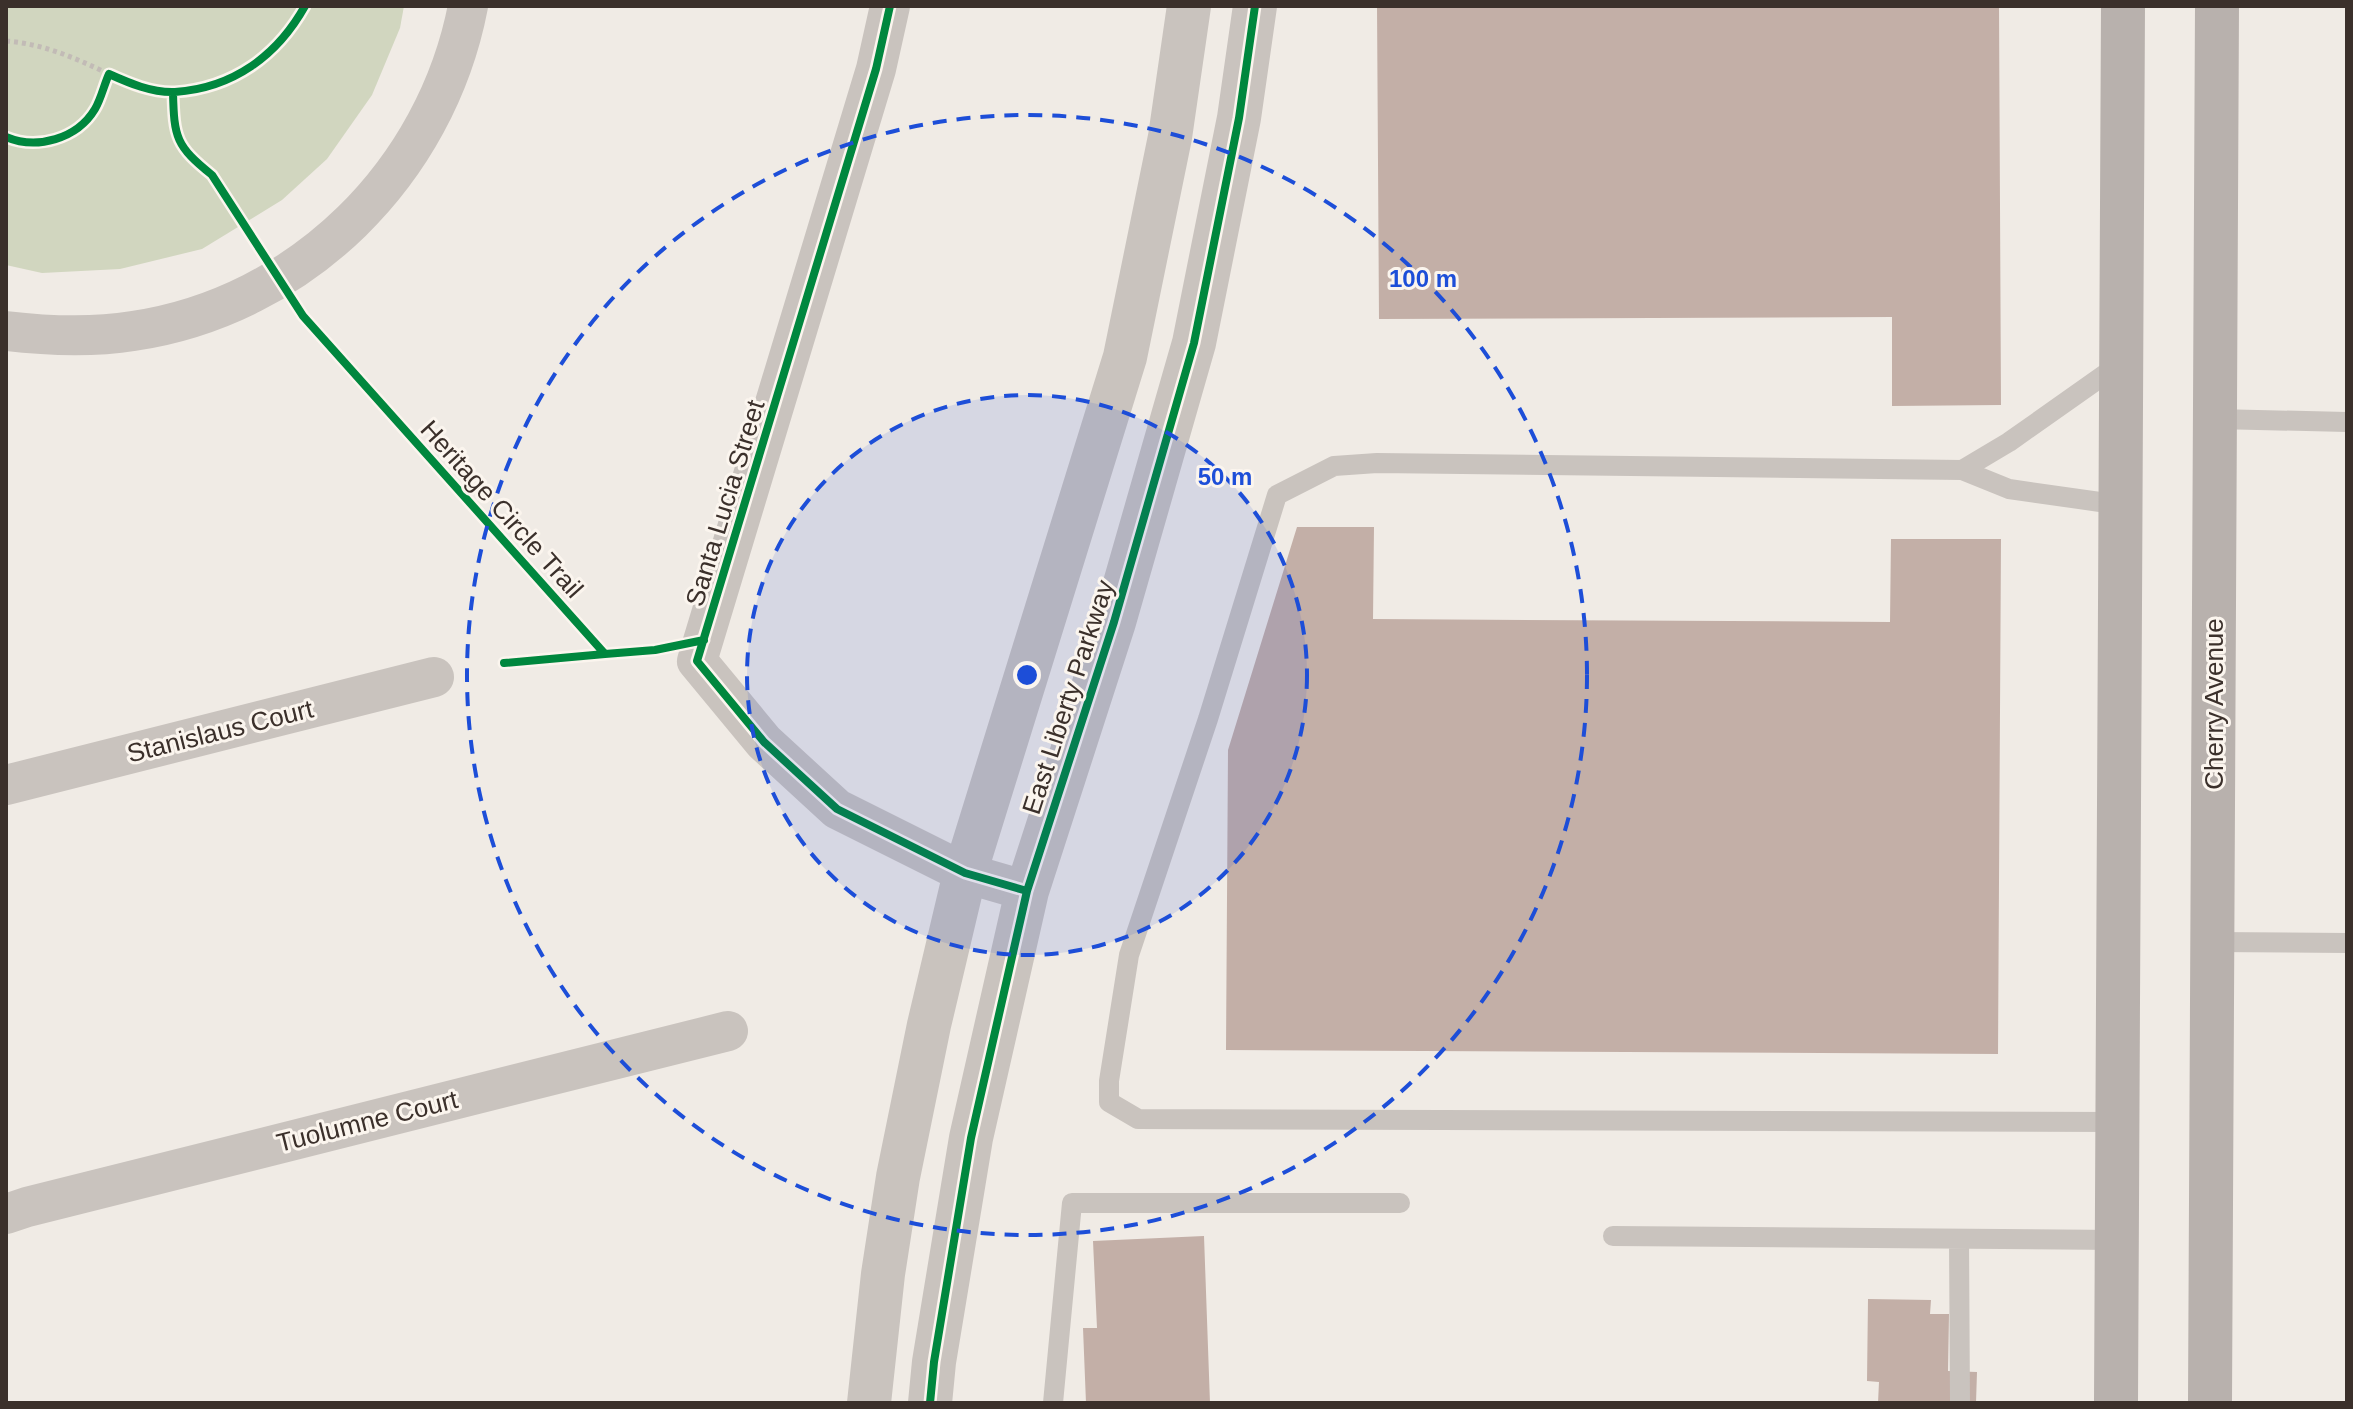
<svg xmlns="http://www.w3.org/2000/svg" width="2353" height="1409" font-family="Arial,sans-serif">
	<rect width="100%" height="100%" fill="#f0ebe5"/>
	<!-- green -->
	<path fill="#d1d6bf" d="M 6,6 L 404,6 L 400,28 L 372,95 L 327,159 L 282,200 L 202,249 L 120,269 L 42,273 L 6,265 Z"/>
	<!-- building -->
	<path fill="#c3afa7" d="M 1377,6 L 1999,6 L 2001,405 L 1892,406 L 1892,317 L 1379,319 Z
		M 1297,527 L 1374,527 L 1373,619 L 1890,622 L 1891,539 L 2001,539 L 1998,1054 L 1226,1050 L 1228,750 Z
		M 1204,1236 L 1210,1403 L 1086,1403 L 1083,1328 L 1097,1328 L 1093,1241 Z
		M 1868,1299 L 1931,1300 L 1930,1314 L 1949,1314 L 1948,1371 L 1977,1372 L 1976,1403 L 1878,1403 L 1879,1382 L 1867,1381 Z"/>
	<g fill="none" stroke-linecap="round" stroke-linejoin="round">
		<!-- path -->
		<path stroke="#c2bbb6" stroke-width="5" stroke-dasharray="4 4" stroke-linecap="butt" d="M 6,41 C 44,44 75,58 109,74"/>
		<!-- service -->
		<path stroke="#c9c3be" stroke-width="20" d="M 2216,419 L 2347,422
			M 1962,470 L 2009,442 L 2121,363
			M 2212,942 L 2347,943
			M 2118,1122 L 1138,1119 L 1109,1102 L 1109,1081 L 1129,955 L 1208,719 L 1277,495 L 1334,466 L 1377,463 L 1962,470 L 2009,489 L 2121,505
			M 1613,1236 L 2117,1240
			M 1959,1239 L 1960,1403
			M 1053,1403 L 1072,1203 L 1400,1203"/>
		<!-- minor -->
		<path stroke="#c9c3be" stroke-width="40" d="M 890,6 L 876,69 L 697,661 L 764,742 L 837,809 L 965,873 L 1027,891
			M 6,331 C 49,336 90,338 133,331 C 302,306 436,172 468,6
			M 6,785 L 434,677
			M 6,1214 L 27,1207 L 728,1031"/>
		<!-- tertiary -->
		<path stroke="#c9c3be" stroke-width="44" d="M 869,1403 L 883,1274 L 898,1177 L 929,1025 L 965,873 L 1125,357 L 1170,137 L 1189,6
			M 930,1403 L 934,1362 L 971,1138 L 1027,891 L 1114,622 L 1194,343 L 1239,118 L 1255,6"/>
		<!-- primary -->
		<path stroke="#b8b1ad" stroke-width="44" d="M 2116,1403 L 2123,6
			M 2210,1403 L 2217,6"/>
		<!-- cycleway casing -->
		<g stroke="#fbf5ee" stroke-width="13">
			<path id="cycleway" d="M 890,6 L 876,69 L 697,661 L 764,742 L 837,809 L 965,873 L 1027,891
				M 173,92 C 174,138 176,146 212,175 L 303,316 L 605,654 L 655,650 L 704,640
				M 6,137 C 37,150 77,139 95,109 C 101,99 104,85 109,74 C 129,83 152,93 175,92 C 233,88 277,56 305,6
				M 504,663 L 605,654
				M 930,1403 L 934,1362 L 971,1138 L 1027,891 L 1114,622 L 1194,343 L 1239,118 L 1255,6"/>
		</g>
		<!-- cycleway -->
		<use href="#cycleway" stroke="#00873e" stroke-width="8"/>
	</g>
	<!-- distance rings -->
	<circle cx="1027" cy="675" r="280" fill="#1d4ed8" fill-opacity=".12"/>
	<g fill="none" stroke="#1d4ed8" stroke-width="4" stroke-dasharray="14 10">
		<circle cx="1027" cy="675" r="280"/>
		<circle cx="1027" cy="675" r="560"/>
	</g>
	<g text-anchor="middle" dominant-baseline="central" stroke-width="6" stroke-linejoin="round" paint-order="stroke">
		<!-- street labels -->
		<g font-size="26" fill="#3b302b" stroke="#fbf5ee">
			<text transform="translate(725 503) rotate(-73)">Santa Lucia Street</text>
			<text transform="translate(502 509) rotate(48)">Heritage Circle Trail</text>
			<text transform="translate(1068 697) rotate(-72)">East Liberty Parkway</text>
			<text transform="translate(2214 704) rotate(-90)">Cherry Avenue</text>
			<text transform="translate(220 731) rotate(-14)">Stanislaus Court</text>
			<text transform="translate(367 1121) rotate(-14)">Tuolumne Court</text>
		</g>
	</g>
	<circle cx="1027" cy="675" r="12" fill="#1d4ed8" stroke="#fbf5ee" stroke-width="4"/>
	<g font-size="24" text-anchor="middle" font-weight="bold" fill="#1d4ed8" stroke="#fbf5ee" stroke-width="6" stroke-linejoin="round" paint-order="stroke">
		<text x="1423" y="287">100 m</text>
		<text x="1225" y="485">50 m</text>
	</g>
	<!-- border -->
	<rect width="2353" height="1409" fill="none" stroke="#3b302b" stroke-width="16"/>
</svg>
